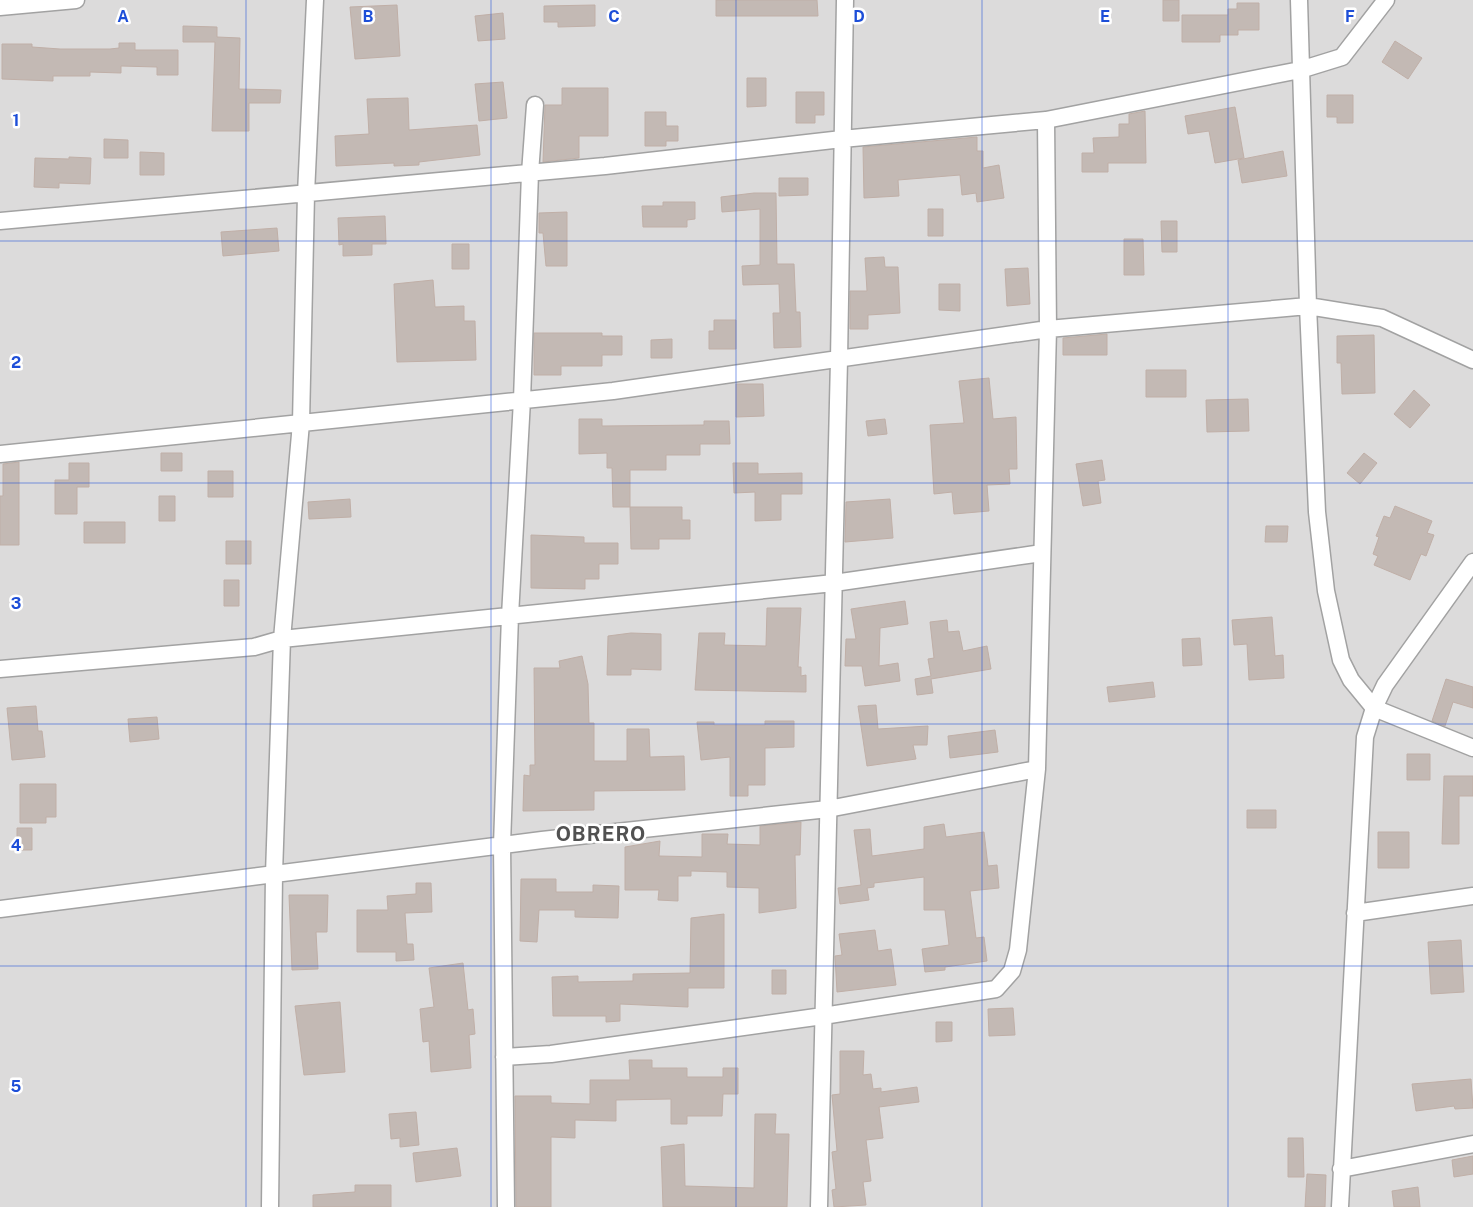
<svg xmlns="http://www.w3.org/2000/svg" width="1473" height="1207" font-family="'Public Sans',sans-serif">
	<rect width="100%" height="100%" fill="#efeae4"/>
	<!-- residential -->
	<path fill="#dcdbdb" d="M 0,0 L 1473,0 L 1473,1207 L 0,1207 Z"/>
	<!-- building -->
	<path fill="#c3b9b4" stroke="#c0afa7" d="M 716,0 L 817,0 L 818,16 L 716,16 Z
		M 1163,0 L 1179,0 L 1179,21 L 1163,21 Z
		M 1237,3 L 1259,3 L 1259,30 L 1238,30 L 1238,35 L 1220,35 L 1220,42 L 1182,42 L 1182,15 L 1228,15 L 1228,9 L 1237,9 Z
		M 397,5 L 400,56 L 355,59 L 350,7 Z
		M 595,5 L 595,26 L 558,27 L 558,22 L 544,22 L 544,6 Z
		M 503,13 L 505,39 L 478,41 L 475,16 Z
		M 183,26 L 217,27 L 217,37 L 240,38 L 239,89 L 281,90 L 280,103 L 249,103 L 249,131 L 212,131 L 215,42 L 183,42 Z
		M 1395,41 L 1422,58 L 1408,79 L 1382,62 Z
		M 119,43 L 135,43 L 135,50 L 178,50 L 178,75 L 157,75 L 157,67 L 121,66 L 121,73 L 90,72 L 90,76 L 53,76 L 53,81 L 2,79 L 2,44 L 32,44 L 32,47 L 60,49 L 110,49 L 119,48 Z
		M 747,78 L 766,78 L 766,106 L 747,107 Z
		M 503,82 L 507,118 L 479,121 L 475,84 Z
		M 562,88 L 608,88 L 608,136 L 579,136 L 579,158 L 543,162 L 545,105 L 562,105 Z
		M 796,92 L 824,92 L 824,115 L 815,115 L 815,123 L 796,123 Z
		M 1327,95 L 1353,95 L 1353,123 L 1337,123 L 1337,117 L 1327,117 Z
		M 408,98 L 409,130 L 477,125 L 480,155 L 419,162 L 419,165 L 394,166 L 394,163 L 336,166 L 335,136 L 369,134 L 367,99 Z
		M 1235,107 L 1244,158 L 1215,163 L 1209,131 L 1188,134 L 1185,116 Z
		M 1145,111 L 1146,163 L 1108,163 L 1108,172 L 1082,172 L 1082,153 L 1094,153 L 1093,138 L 1119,137 L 1119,124 L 1129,124 L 1129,114 Z
		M 645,112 L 666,112 L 666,126 L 678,126 L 678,141 L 666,141 L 666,146 L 645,146 Z
		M 977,137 L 977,151 L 983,151 L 983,168 L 999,165 L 1004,198 L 977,202 L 976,193 L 962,195 L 960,175 L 898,180 L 899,196 L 864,198 L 863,147 Z
		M 104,139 L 128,140 L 128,158 L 104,158 Z
		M 1283,151 L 1287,176 L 1242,183 L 1238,160 Z
		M 140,152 L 164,153 L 164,175 L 140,175 Z
		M 69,157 L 91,158 L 90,184 L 59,183 L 59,188 L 34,187 L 35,158 L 69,159 Z
		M 779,178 L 808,178 L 808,195 L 779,196 Z
		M 754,193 L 776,193 L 777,264 L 794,264 L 796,312 L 800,312 L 801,347 L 774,348 L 773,313 L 780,313 L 779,284 L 743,285 L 742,266 L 760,265 L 760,209 L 722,212 L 721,197 Z
		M 663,202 L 695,202 L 695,219 L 687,220 L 687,227 L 643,227 L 642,206 L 663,206 Z
		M 928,209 L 943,209 L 943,236 L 928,236 Z
		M 567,212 L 567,266 L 546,266 L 543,233 L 539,233 L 539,213 Z
		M 385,216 L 386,244 L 372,244 L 372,255 L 343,256 L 343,244 L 339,245 L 338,218 Z
		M 1161,221 L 1177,221 L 1177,252 L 1162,252 Z
		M 277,228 L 279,251 L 223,256 L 221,232 Z
		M 1124,239 L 1143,239 L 1144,275 L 1124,275 Z
		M 452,244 L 469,244 L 469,269 L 452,269 Z
		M 884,257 L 885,267 L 898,267 L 900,313 L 868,315 L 868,329 L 850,329 L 850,291 L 867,291 L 865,258 Z
		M 1028,268 L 1030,304 L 1007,306 L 1005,269 Z
		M 433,280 L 435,307 L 464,306 L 464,321 L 475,321 L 476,360 L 397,362 L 394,284 Z
		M 939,284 L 960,284 L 960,311 L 939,310 Z
		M 714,320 L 736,320 L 736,349 L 709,349 L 709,331 L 714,331 Z
		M 534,333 L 602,333 L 602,336 L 622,336 L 622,355 L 602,355 L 602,366 L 561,366 L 561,375 L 534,375 Z
		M 1107,334 L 1107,355 L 1063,355 L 1063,338 Z
		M 1374,335 L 1375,393 L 1342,394 L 1341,363 L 1337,363 L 1337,336 Z
		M 672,339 L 672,358 L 651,358 L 651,340 Z
		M 1146,370 L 1186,370 L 1186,397 L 1146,397 Z
		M 989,378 L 993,419 L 1016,417 L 1017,469 L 1009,469 L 1010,484 L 987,485 L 989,511 L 954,514 L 952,492 L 934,494 L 930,425 L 964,423 L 959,381 Z
		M 736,384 L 763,384 L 764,416 L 736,417 Z
		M 1414,390 L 1430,405 L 1410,428 L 1394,414 Z
		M 1248,399 L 1249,431 L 1207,432 L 1206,400 Z
		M 579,419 L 602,419 L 602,426 L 704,425 L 704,421 L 729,421 L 730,444 L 700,444 L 700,455 L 666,455 L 666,470 L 630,470 L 630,507 L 613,507 L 612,468 L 607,468 L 607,453 L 579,454 Z
		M 885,419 L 887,434 L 868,436 L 866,421 Z
		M 161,453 L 182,453 L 182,471 L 161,471 Z
		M 1364,453 L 1377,463 L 1360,484 L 1347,473 Z
		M 1102,460 L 1105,480 L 1098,481 L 1101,503 L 1083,506 L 1076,464 Z
		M 19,462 L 19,545 L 0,545 L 0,496 L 3,496 L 3,464 Z
		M 69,463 L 89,463 L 89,487 L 77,487 L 77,514 L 55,514 L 55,480 L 69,480 Z
		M 733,463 L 758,463 L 758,474 L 802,473 L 802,494 L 781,494 L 781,520 L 755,521 L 755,492 L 734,493 Z
		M 208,471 L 233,471 L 233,497 L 208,497 Z
		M 159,496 L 175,496 L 175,521 L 159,521 Z
		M 350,499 L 351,517 L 309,519 L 308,502 Z
		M 890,499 L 893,538 L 845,542 L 846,502 Z
		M 1395,506 L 1432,521 L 1427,533 L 1434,535 L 1426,556 L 1421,554 L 1410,580 L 1374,565 L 1378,556 L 1373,554 L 1379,537 L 1376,536 L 1384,516 L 1390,518 Z
		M 630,507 L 682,507 L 682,520 L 690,520 L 690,539 L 659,539 L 659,549 L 631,549 Z
		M 84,522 L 125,522 L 125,543 L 84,543 Z
		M 1266,526 L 1288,526 L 1287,542 L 1265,542 Z
		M 531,535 L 584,537 L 584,543 L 618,543 L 618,564 L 599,564 L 599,579 L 585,579 L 585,589 L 531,588 Z
		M 226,541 L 251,541 L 251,564 L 226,564 Z
		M 224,580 L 239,580 L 239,606 L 224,606 Z
		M 905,601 L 908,624 L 880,628 L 879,666 L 898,663 L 900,681 L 865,686 L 862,666 L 845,666 L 846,639 L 856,639 L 851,609 Z
		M 767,608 L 801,608 L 798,667 L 801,667 L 801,676 L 806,675 L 806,692 L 695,690 L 699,633 L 725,633 L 724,645 L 766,646 Z
		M 1272,617 L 1275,656 L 1283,655 L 1284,678 L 1249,680 L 1247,644 L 1234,645 L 1232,620 Z
		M 947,620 L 948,632 L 959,631 L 963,651 L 987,646 L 991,669 L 931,679 L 933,693 L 917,695 L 915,679 L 931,676 L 928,659 L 934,658 L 930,622 Z
		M 631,633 L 661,634 L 661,670 L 631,669 L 631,675 L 607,675 L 608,636 Z
		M 1200,638 L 1202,665 L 1183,666 L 1182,639 Z
		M 582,656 L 588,684 L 589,723 L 594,723 L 594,761 L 627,761 L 627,729 L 649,729 L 650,757 L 684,756 L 685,790 L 594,791 L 594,810 L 523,811 L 524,775 L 530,776 L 530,765 L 535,765 L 534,668 L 560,668 L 559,661 Z
		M 1446,679 L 1473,687 L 1473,708 L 1453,702 L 1445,726 L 1432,721 Z
		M 1153,682 L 1155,697 L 1109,702 L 1107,687 Z
		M 876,705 L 878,729 L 928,726 L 927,745 L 913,745 L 916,759 L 867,766 L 858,706 Z
		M 36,706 L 38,731 L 42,731 L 45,757 L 12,760 L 7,708 Z
		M 157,717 L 159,739 L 130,742 L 128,719 Z
		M 765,721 L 794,721 L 794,747 L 765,748 L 765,785 L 748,785 L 748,796 L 730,796 L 730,757 L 701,760 L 697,722 L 714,722 L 714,725 L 765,725 Z
		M 995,730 L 998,752 L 950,758 L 948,736 Z
		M 1407,754 L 1430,754 L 1430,780 L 1407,780 Z
		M 1444,776 L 1473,776 L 1473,796 L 1459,796 L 1459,844 L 1442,844 Z
		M 20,784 L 56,784 L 56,817 L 46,817 L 46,823 L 20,823 Z
		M 1247,810 L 1276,810 L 1276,828 L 1247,828 Z
		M 801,822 L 800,855 L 795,855 L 796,908 L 759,913 L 759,888 L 727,887 L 727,872 L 691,871 L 691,876 L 678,876 L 678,901 L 658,900 L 659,890 L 625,890 L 625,847 L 660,841 L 659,856 L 702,857 L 702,834 L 728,834 L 727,844 L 760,845 L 760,826 Z
		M 944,824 L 946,837 L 984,832 L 988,866 L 997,865 L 999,888 L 970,891 L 976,938 L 984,937 L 987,961 L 945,967 L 945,970 L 925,972 L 922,949 L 949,945 L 945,910 L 924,910 L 924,877 L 874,883 L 874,887 L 867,888 L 869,900 L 840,904 L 838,888 L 861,885 L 854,830 L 870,829 L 872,856 L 924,849 L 924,827 Z
		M 17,828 L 32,828 L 32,850 L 17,850 Z
		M 1378,832 L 1409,832 L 1409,868 L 1378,868 Z
		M 521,879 L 556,879 L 556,892 L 593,892 L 593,885 L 619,886 L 618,918 L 575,917 L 575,910 L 539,910 L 537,942 L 520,941 Z
		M 416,883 L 431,883 L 432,912 L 405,913 L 407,944 L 413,944 L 414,960 L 396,961 L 396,952 L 357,952 L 357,910 L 388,910 L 387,896 L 416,894 Z
		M 289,895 L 328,895 L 327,932 L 316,932 L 318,969 L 292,970 Z
		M 724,914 L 724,988 L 688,988 L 688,1007 L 620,1004 L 620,1021 L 606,1022 L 606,1016 L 553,1016 L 552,977 L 578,976 L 578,982 L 633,981 L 633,974 L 690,973 L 691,918 Z
		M 875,930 L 878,951 L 891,949 L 896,985 L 837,992 L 835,956 L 842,955 L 839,934 Z
		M 1461,940 L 1464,992 L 1431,994 L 1428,942 Z
		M 463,963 L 468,1010 L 473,1009 L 475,1034 L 469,1035 L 471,1068 L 431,1072 L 429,1041 L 423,1042 L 420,1009 L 434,1007 L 429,968 Z
		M 772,970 L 786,970 L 786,994 L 772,994 Z
		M 340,1002 L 345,1072 L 304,1075 L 295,1006 Z
		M 1013,1008 L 1015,1035 L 989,1036 L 988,1009 Z
		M 936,1022 L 952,1022 L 952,1041 L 936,1042 Z
		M 840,1051 L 864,1051 L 863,1075 L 871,1074 L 873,1089 L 881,1088 L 881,1092 L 917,1087 L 919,1102 L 879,1107 L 883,1138 L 866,1140 L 871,1181 L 863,1182 L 866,1205 L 834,1207 L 832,1190 L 836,1189 L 832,1152 L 837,1151 L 832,1095 L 840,1094 Z
		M 629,1060 L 652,1060 L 652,1068 L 687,1068 L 687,1077 L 723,1077 L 723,1068 L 738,1068 L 738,1094 L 723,1094 L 722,1116 L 687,1116 L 687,1124 L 671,1124 L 671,1099 L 616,1100 L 616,1121 L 575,1120 L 575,1138 L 551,1137 L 551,1207 L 516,1207 L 515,1096 L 551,1096 L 551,1103 L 590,1104 L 590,1080 L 630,1080 Z
		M 1471,1079 L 1473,1108 L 1455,1109 L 1454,1106 L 1416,1111 L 1412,1084 Z
		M 416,1112 L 419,1145 L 400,1147 L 400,1138 L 391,1139 L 389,1114 Z
		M 755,1114 L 776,1114 L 775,1134 L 789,1134 L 787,1207 L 663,1207 L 661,1147 L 684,1144 L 685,1186 L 754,1188 Z
		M 1288,1138 L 1303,1138 L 1304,1177 L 1288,1177 Z
		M 457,1148 L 461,1176 L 416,1182 L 413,1153 Z
		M 1473,1156 L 1473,1174 L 1454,1177 L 1452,1160 Z
		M 1307,1174 L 1326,1175 L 1325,1207 L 1305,1207 Z
		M 355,1185 L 391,1185 L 391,1207 L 313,1207 L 313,1195 L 355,1192 Z
		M 1418,1187 L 1420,1207 L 1394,1207 L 1392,1191 Z"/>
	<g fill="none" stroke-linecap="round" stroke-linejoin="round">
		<!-- street casing -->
		<g stroke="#a2a2a2" stroke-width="19">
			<path id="street" d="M 1299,0 L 1308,306 L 1317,512 L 1326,591 L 1341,660 L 1351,680 L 1374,708 L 1473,748
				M 0,7 L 76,0
				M 0,221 L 605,166 L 842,139 L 1046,120 L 1300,70 L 1342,57 L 1386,0
				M 0,454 L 613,391 L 1048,329 L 1308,306 L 1382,318 L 1473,360
				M 0,669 L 254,647 L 282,639 L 301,423 L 306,194 L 315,0
				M 0,909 L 542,840 L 828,809 L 1037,769
				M 1355,913 L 1473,896
				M 504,1057 L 551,1054 L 823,1016 L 996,989 L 1012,971 L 1018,950 L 1037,769 L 1048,329 L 1046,120
				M 1341,1169 L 1473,1144
				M 270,1207 L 274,874 L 282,639 L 834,583 L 1042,553
				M 506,1207 L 502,845 L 510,616 L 522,400 L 530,173 L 535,105
				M 819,1207 L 839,360 L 845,0
				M 1340,1207 L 1365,737 L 1374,708 L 1385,685 L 1473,562"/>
		</g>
		<!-- street -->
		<use href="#street" stroke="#fff" stroke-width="16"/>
	</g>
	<!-- grid -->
	<path fill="none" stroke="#1d4ed8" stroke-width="1" stroke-opacity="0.55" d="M 246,0 L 246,1207M 491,0 L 491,1207M 736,0 L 736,1207M 982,0 L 982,1207M 1228,0 L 1228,1207M 0,241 L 1473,241M 0,483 L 1473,483M 0,724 L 1473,724M 0,966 L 1473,966"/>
	<g text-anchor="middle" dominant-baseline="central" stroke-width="5" stroke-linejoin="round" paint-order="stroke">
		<!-- district labels -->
		<g font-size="20" font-weight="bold" letter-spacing="1" fill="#515151" stroke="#fff">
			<text x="601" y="834">OBRERO</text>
		</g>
	</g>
	<g font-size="16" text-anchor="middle" font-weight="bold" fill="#1d4ed8" stroke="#fff" stroke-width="5" stroke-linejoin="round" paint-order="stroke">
		<text x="123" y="22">A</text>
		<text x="368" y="22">B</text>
		<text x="614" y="22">C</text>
		<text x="859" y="22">D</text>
		<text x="1105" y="22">E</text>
		<text x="1350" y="22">F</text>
		<text x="16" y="126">1</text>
		<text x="16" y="368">2</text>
		<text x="16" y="609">3</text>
		<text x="16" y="851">4</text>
		<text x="16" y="1092">5</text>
	</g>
</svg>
